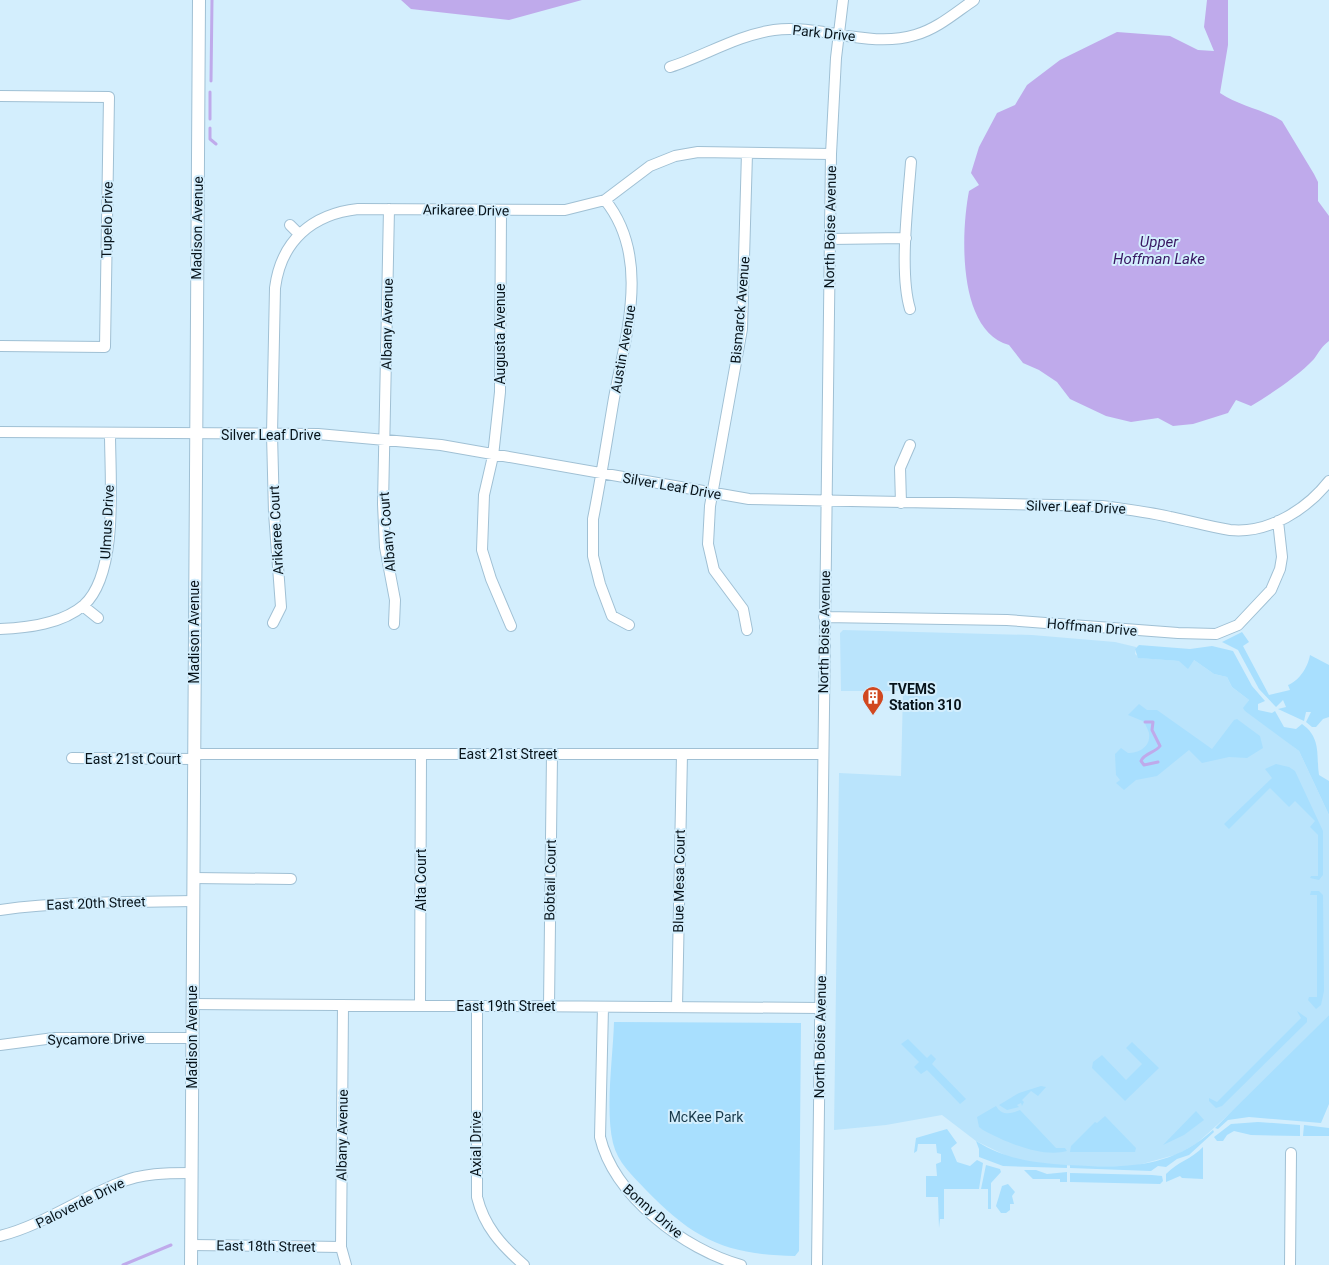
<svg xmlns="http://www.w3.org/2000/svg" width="1329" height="1265" font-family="Roboto,sans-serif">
	<rect width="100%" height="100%" fill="#d3eefd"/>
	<!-- built -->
	<path fill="#bae4fc" d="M 843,630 L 1032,635 L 1115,642 L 1136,647 L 1135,654 L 1140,658 L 1179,661 L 1194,660 L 1214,674 L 1227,677 L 1232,687 L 1249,700 L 1244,708 L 1299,751 L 1329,815 L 1329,1015 L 1245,1100 L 1197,1143 L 1178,1154 L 1135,1166 L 1079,1166 L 1037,1164 L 1013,1159 L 976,1141 L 942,1115 L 886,1125 L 834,1130 L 839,773 L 901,776 L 903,691 L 841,691 L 840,633 Z"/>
	<!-- green -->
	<path fill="#a8dffe" d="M 1242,632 L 1249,642 L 1243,646 L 1269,695 L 1290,690 L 1288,685 C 1299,681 1308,667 1310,655 L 1329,665 L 1329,717 L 1323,719 L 1316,727 L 1312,727 L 1306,722 L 1311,712 L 1306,712 L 1304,721 L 1278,709 L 1286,707 L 1283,700 L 1276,707 L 1259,689 L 1238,650 L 1222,642 Z
		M 1139,645 L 1190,649 L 1212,646 L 1233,651 L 1252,686 L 1265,701 L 1258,704 L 1258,710 L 1272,713 L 1275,711 L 1284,727 L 1296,729 L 1302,724 C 1322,738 1316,757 1319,775 L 1329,781 L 1329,815 L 1299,751 L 1245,711 L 1243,708 L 1249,700 L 1232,687 L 1227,677 L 1214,674 L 1194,660 L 1188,669 L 1179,661 L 1138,658 L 1135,649 Z
		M 1139,704 L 1147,710 L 1157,710 L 1212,749 L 1234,720 L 1237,719 L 1260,736 L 1263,748 L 1247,758 L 1229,757 L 1202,763 L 1189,750 L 1157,776 L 1136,780 L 1124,790 L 1116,783 L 1120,780 L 1116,775 L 1115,754 L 1121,748 L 1128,753 C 1139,753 1151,747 1149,733 C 1148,729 1145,725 1145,722 L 1128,715 Z
		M 1276,764 L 1289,767 L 1295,771 L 1323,831 L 1323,875 L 1319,880 L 1310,878 L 1311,876 L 1318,876 L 1318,835 L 1310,827 L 1315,821 L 1295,801 L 1289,807 L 1270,788 L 1229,829 L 1224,824 L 1272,778 L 1265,769 Z
		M 1311,891 L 1319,891 L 1323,895 L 1324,991 L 1321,1005 L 1316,1009 L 1308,1000 L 1309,997 L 1317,997 L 1317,895 L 1310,895 Z
		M 1297,1011 L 1307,1018 L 1307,1022 L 1222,1106 L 1216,1108 L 1209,1101 L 1209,1098 L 1217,1102 L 1301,1018 Z
		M 1329,1015 L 1329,1104 L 1321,1123 L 1249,1117 L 1228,1120 L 1218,1129 L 1215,1128 Z
		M 614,1022 L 801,1023 L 799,1251 L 795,1256 C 726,1255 693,1239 645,1189 C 632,1175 618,1163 613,1143 C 605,1110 613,1057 614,1022 Z
		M 908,1039 L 927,1058 L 931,1054 L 936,1059 L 932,1064 L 966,1099 L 960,1104 L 927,1070 L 921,1074 L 914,1067 L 919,1062 L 901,1044 Z
		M 1132,1042 L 1159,1068 L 1125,1101 L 1092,1068 L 1093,1062 L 1102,1055 L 1126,1080 L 1142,1064 L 1126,1048 Z
		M 1041,1086 L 1046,1087 L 1038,1096 L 1031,1091 L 1022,1100 L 1024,1102 L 1022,1106 L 1021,1103 L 1017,1105 L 1019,1107 L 1007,1110 L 999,1105 L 1019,1093 Z
		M 996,1106 C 1002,1116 1011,1114 1020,1110 L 1056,1148 L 1065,1148 L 1067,1151 C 1042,1158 1005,1142 983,1130 L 979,1127 L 977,1117 Z
		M 1196,1111 L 1204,1120 L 1184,1135 L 1163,1145 Z
		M 1105,1116 L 1136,1148 L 1135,1152 L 1070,1152 L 1071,1146 L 1095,1122 L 1097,1123 Z
		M 1258,1122 L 1300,1125 L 1300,1136 L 1251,1135 L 1234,1131 L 1227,1135 L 1223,1141 L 1217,1141 L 1214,1137 L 1231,1124 Z
		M 1304,1125 L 1329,1128 L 1329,1136 L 1303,1136 Z
		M 947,1129 L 957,1143 L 951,1148 L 957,1162 L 970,1166 L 977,1160 L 983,1163 L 979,1189 L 944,1189 L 944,1219 L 940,1219 L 939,1228 L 938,1197 L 926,1197 L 926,1176 L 937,1176 L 936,1164 L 941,1162 L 941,1154 L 937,1153 L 936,1144 L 918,1144 L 917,1151 L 914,1153 L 916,1138 Z
		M 1213,1130 L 1214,1132 L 1189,1155 L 1177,1159 L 1166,1167 L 1158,1166 L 1151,1171 L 1070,1168 L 1070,1165 C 1125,1168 1170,1169 1213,1130 Z
		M 976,1141 C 1005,1159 1033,1163 1067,1165 L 1067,1168 L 1003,1166 L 979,1157 L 979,1149 Z
		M 1203,1147 L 1203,1179 L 1182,1178 L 1180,1176 L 1166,1182 L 1166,1174 C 1177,1162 1192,1159 1203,1147 Z
		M 986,1165 L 1000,1169 L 1001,1172 L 991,1183 L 991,1209 L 988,1209 L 988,1189 L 981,1189 Z
		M 1024,1170 L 1036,1170 L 1047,1174 L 1067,1172 L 1067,1182 L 1060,1182 L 1060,1179 L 1033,1179 Z
		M 1070,1173 L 1152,1175 L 1162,1176 L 1163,1181 L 1160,1184 L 1070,1182 Z
		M 1008,1184 L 1015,1192 L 1012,1196 L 1014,1204 L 1010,1204 L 1010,1210 L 1006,1213 L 1001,1213 L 996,1206 L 1002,1186 Z"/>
	<!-- water -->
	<path fill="#bfaaeb" d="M 401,0 L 582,0 L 509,20 L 411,9 Z
		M 1207,0 L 1228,0 L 1228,45 L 1220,93 C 1239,106 1262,109 1282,121 L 1314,174 L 1318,182 L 1318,201 L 1329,216 L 1329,341 C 1322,346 1319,352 1314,359 C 1297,377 1272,393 1251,406 L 1236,400 L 1228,413 L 1193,424 L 1173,426 L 1158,418 L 1131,422 L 1106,416 L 1070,399 L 1057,382 L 1039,370 L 1023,363 L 1009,345 C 957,331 961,232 969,191 L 979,185 L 971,173 L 979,147 L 997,113 L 1015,105 L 1027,85 L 1060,60 L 1117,32 L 1170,36 L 1198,50 L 1214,51 L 1204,27 Z"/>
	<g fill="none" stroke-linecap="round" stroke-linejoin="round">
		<!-- stream -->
		<path stroke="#bfaaeb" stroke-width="3" d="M 211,81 L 212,0
			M 210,119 L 210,92
			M 210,128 L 210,139 L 216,144
			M 1145,722 L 1153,722 L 1152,730 L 1160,746 C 1155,753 1144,753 1141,761 L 1144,765 L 1158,762
			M 123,1265 L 171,1245"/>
		<!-- minor casing -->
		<g stroke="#a0c0d4" stroke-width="12">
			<path id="minor" d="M 670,67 C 704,56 738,35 774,30 C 821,24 869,49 915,35 C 937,29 955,13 974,0
				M 0,96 L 109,97 L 105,347 L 0,346
				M 605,200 C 651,257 626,334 614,398 C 607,439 601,479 593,519 L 593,556 L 600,584 L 612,616 L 629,625
				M 389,209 L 383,504 L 385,547 L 395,600 L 394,624
				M 501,211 L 500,392 L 493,456 L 484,495 L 482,550 L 491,579 L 511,626
				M 290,225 L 299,234
				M 830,239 L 906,238
				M 910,309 C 899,272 908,203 911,162
				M 0,432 L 318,434 L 441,445 L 749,499 L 1102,506 C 1125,509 1148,512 1170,517 C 1190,521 1210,527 1230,530 C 1269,534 1307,509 1329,481
				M 901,503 L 900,468 L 910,445
				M 83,606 L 98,618
				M 824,617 L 1007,620 L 1178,633 L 1216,634 L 1238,625 L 1271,590 L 1280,569 L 1282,557 L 1278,521
				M 273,623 L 281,607 L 274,513 L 272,434 L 275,288 C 281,241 312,214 358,209 L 565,210 L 605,200 L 650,166 L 675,156 L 698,152 L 831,154
				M 0,629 C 28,628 62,624 84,605 C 119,573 110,479 110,434
				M 747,630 L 743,609 L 714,570 L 708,544 L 710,506 L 742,329 L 747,153
				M 194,754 L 822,754
				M 72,758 L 194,759
				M 193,878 L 291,879
				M 0,910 C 65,901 127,902 193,901
				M 192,1004 L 821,1008
				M 343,1005 L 341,1247 L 346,1265
				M 420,1005 L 421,754
				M 477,1006 L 477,1197 C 484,1226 501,1245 524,1265
				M 549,1006 L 552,754
				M 603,1007 L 600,1137 C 614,1196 685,1250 741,1265
				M 677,1007 L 682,754
				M 0,1045 L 54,1038 L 192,1038
				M 0,1236 C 43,1225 78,1199 119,1183 C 142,1173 167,1173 191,1173
				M 191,1245 L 341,1247
				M 817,1265 L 831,154 L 836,58 L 843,0
				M 1290,1265 L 1291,1153"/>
		</g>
		<!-- major casing -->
		<g stroke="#a0c0d4" stroke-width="14">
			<path id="major" d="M 191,1265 L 199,0"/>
		</g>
		<!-- minor -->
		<use href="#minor" stroke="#fff" stroke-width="10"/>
		<!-- major -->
		<use href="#major" stroke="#fff" stroke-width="12"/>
	</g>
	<!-- icons -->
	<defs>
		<g id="building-pin" transform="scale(1.125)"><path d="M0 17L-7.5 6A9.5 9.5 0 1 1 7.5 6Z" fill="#d14820" stroke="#d3eefd"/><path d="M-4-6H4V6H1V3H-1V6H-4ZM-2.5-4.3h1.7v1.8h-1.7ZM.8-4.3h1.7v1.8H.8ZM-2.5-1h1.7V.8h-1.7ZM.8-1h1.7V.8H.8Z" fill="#fff"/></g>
	</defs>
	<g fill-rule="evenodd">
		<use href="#building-pin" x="873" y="697"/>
	</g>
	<g text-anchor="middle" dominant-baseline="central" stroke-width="4" stroke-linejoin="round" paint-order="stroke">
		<!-- street labels -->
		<g font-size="14" fill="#07131a" stroke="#d3eefd">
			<text transform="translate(824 33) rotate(6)">Park Drive</text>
			<text transform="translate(466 210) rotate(1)">Arikaree Drive</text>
			<text transform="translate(107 220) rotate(-89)">Tupelo Drive</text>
			<text transform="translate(830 227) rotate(-89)">North Boise Avenue</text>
			<text transform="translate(197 228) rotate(-89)">Madison Avenue</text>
			<text transform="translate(740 310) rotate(-85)">Bismarck Avenue</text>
			<text transform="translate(387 324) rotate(-89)">Albany Avenue</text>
			<text transform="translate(500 334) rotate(-90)">Augusta Avenue</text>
			<text transform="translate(623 349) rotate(-80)">Austin Avenue</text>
			<text x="271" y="435">Silver Leaf Drive</text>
			<text transform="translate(672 486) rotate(10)">Silver Leaf Drive</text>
			<text transform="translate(1076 507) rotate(2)">Silver Leaf Drive</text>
			<text transform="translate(107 522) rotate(-87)">Ulmus Drive</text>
			<text transform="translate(276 530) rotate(-93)">Arikaree Court</text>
			<text transform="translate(387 532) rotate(-95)">Albany Court</text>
			<text transform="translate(1092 627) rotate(5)">Hoffman Drive</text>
			<text transform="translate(194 632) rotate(-90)">Madison Avenue</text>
			<text transform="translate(824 632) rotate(-89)">North Boise Avenue</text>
			<text x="508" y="754">East 21st Street</text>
			<text x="133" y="759">East 21st Court</text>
			<text transform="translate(421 880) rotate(-90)">Alta Court</text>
			<text transform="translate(550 880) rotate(-89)">Bobtail Court</text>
			<text transform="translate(679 881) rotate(-89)">Blue Mesa Court</text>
			<text transform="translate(96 903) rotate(-2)">East 20th Street</text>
			<text x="506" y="1006">East 19th Street</text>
			<text transform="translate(192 1037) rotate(-90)">Madison Avenue</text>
			<text transform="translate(820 1037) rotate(-89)">North Boise Avenue</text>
			<text transform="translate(96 1039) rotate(-1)">Sycamore Drive</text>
			<text transform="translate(342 1135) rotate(-89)">Albany Avenue</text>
			<text transform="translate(476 1144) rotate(-90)">Axial Drive</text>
			<text transform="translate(80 1203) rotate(-26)">Paloverde Drive</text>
			<text transform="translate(653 1211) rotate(41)">Bonny Drive</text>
			<text transform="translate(266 1246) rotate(1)">East 18th Street</text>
		</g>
		<!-- poi labels -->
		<g font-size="14" font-weight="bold" fill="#07131a" stroke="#d3eefd" text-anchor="start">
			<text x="889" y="689">TVEMS<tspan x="889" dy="16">Station 310</tspan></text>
		</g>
		<!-- park labels -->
		<g font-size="14" fill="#163849" stroke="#d3eefd">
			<text x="706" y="1117">McKee Park</text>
		</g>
		<!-- water labels -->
		<g font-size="15" font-style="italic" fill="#381762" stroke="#d3eefd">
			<text x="1159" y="242">Upper<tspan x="1159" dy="17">Hoffman Lake</tspan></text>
		</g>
	</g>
</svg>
